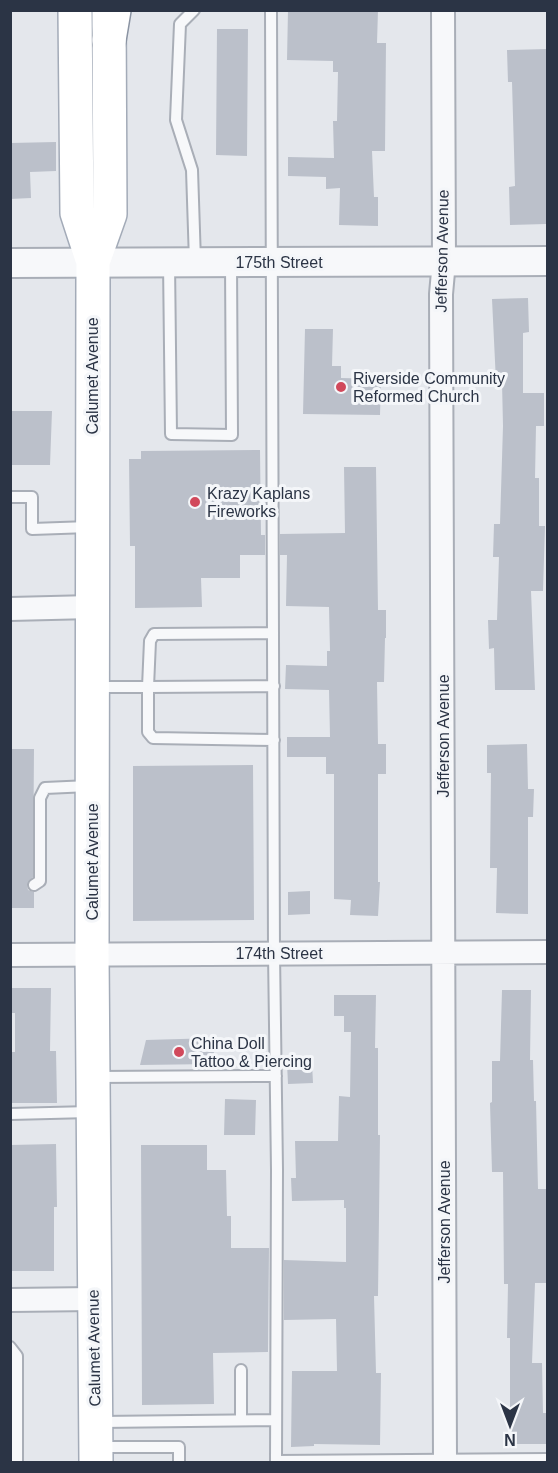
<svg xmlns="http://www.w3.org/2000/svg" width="558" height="1473" font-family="Arial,sans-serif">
	<rect width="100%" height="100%" fill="#e4e7ec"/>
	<!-- building -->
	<path fill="#bbc0ca" d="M 288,10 L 378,10 L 377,43 L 386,43 L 385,151 L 372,151 L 374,197 L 378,197 L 378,226 L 339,225 L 340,188 L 326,189 L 326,177 L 288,176 L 288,157 L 334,158 L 333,121 L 337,121 L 338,72 L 333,72 L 333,61 L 287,60 Z
		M 217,29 L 248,29 L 247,156 L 216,155 Z
		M 548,49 L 546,224 L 510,225 L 509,187 L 515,186 L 512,82 L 508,82 L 507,50 Z
		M 56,142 L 56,171 L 30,172 L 31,198 L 10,199 L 10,143 Z
		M 528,298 L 529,332 L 523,333 L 523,393 L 544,393 L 544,426 L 536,426 L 535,478 L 539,478 L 539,526 L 545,526 L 543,591 L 531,591 L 535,690 L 495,690 L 494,648 L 489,649 L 488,620 L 497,620 L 499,557 L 493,557 L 494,524 L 500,524 L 503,426 L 502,382 L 496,382 L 492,299 Z
		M 305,329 L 333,329 L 332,366 L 341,366 L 341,378 L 381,379 L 380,415 L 303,414 Z
		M 10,411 L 52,411 L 50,465 L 10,465 Z
		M 260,450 L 261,535 L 265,535 L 265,555 L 240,555 L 240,578 L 201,578 L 202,607 L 135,608 L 135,546 L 130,546 L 129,459 L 141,459 L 141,451 Z
		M 344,467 L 376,467 L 378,610 L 386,610 L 386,638 L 385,638 L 384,682 L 377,682 L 378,744 L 386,744 L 386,774 L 378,774 L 378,882 L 380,882 L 378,916 L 350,915 L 351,900 L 334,899 L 334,774 L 326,774 L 326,757 L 287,757 L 287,737 L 330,737 L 329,690 L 285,689 L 286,665 L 327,666 L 327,651 L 330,651 L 329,607 L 286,606 L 287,555 L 280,555 L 280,534 L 345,533 Z
		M 527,744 L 528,789 L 534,789 L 533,817 L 528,817 L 528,914 L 496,913 L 497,868 L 490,868 L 491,773 L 487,773 L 487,745 Z
		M 10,749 L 34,749 L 33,877 L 27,885 L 28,890 L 34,892 L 34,908 L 10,908 Z
		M 253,765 L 254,920 L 133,921 L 133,766 Z
		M 310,891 L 310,914 L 288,915 L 288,892 Z
		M 10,988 L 51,988 L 50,1051 L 56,1051 L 57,1103 L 10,1103 L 10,1052 L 15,1052 L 15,1013 L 10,1013 Z
		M 502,990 L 531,990 L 530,1060 L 533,1060 L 534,1101 L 536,1101 L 538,1189 L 548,1189 L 548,1283 L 535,1283 L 532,1363 L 542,1363 L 543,1413 L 548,1413 L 548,1444 L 510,1444 L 510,1338 L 507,1338 L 508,1284 L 504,1284 L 503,1172 L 492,1172 L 490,1103 L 492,1102 L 492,1061 L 500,1061 Z
		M 334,995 L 376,995 L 375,1048 L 378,1048 L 378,1135 L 380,1135 L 378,1296 L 374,1296 L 376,1373 L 381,1373 L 380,1445 L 314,1444 L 314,1446 L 291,1447 L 292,1371 L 337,1371 L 336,1319 L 284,1320 L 284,1260 L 346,1262 L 346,1208 L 344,1208 L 344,1200 L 292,1201 L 291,1178 L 296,1178 L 295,1141 L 338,1141 L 339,1096 L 350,1097 L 351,1032 L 344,1032 L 344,1016 L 334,1016 Z
		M 215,1038 L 213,1064 L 140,1065 L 146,1040 Z
		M 287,1063 L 312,1063 L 313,1083 L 288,1084 Z
		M 225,1099 L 256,1100 L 255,1135 L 224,1135 Z
		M 56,1144 L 57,1207 L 54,1207 L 54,1271 L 10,1271 L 10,1145 Z
		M 141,1145 L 207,1145 L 207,1170 L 226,1170 L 227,1216 L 231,1216 L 231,1248 L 269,1248 L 268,1352 L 213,1353 L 214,1404 L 142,1405 Z"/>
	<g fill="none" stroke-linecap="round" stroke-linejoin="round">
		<!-- service casing -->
		<g stroke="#a9aeb7" stroke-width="14">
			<path id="service" d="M 194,10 L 180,24 L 176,120 L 192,170 L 195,261
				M 271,10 L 274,953 L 277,1170 L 276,1462
				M 169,262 L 171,434 L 232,435 L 231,263
				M 10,497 L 32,497 L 32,529 L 89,527
				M 273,633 L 154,634 L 150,641 L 148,687 L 274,686
				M 95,687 L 148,687 L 148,732 L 153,738 L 274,740
				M 34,885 L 40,881 L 40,798 L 45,788 L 89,786
				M 96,1077 L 276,1076
				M 10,1114 L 90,1112
				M 10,1347 L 17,1356 L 17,1462
				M 241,1420 L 241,1370
				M 100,1422 L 276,1420
				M 98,1447 L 179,1447 L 179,1462
				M 276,1461 L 548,1459"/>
		</g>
		<!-- minor casing -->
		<g stroke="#a9aeb7" stroke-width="26">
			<path id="minor" d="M 443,10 L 444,261 L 441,294 L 445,1462
				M 10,609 L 92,607
				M 10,955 L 548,952
				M 10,1300 L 94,1299"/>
		</g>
		<!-- tertiary casing -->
		<g stroke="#a9aeb7" stroke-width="32">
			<path id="tertiary" d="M 10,263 L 548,261"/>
		</g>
		<!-- primary casing -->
		<g stroke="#a3abb8" stroke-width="36">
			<path id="primary" d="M 75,10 L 77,213 L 93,262 L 92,954 L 96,1462
				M 93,262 L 110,214 L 109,12"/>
		</g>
		<!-- motorway casing -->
		<g stroke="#8b94a3" stroke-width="36">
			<path id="motorway" d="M 109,40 L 114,10"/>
		</g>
		<!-- service -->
		<use href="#service" stroke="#f7f8fa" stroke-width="10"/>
		<!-- minor -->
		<use href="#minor" stroke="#f7f8fa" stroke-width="22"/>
		<!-- tertiary -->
		<use href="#tertiary" stroke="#f7f8fa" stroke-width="28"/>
		<!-- primary -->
		<use href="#primary" stroke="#fff" stroke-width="33"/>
		<!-- motorway -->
		<use href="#motorway" stroke="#fff" stroke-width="33"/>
	</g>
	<!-- markers -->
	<g fill="#d1495b" stroke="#f4f6f9" stroke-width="2">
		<circle cx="341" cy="387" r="6"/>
		<circle cx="195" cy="502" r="6"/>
		<circle cx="179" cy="1052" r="6"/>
	</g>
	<g text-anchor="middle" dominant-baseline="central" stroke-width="6" stroke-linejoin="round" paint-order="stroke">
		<!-- street labels -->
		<g font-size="16" fill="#2b3445" stroke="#f4f6f9">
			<text transform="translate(442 251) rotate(-89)">Jefferson Avenue</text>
			<text x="279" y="262">175th Street</text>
			<text transform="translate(92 376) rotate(-90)">Calumet Avenue</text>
			<text transform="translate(443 736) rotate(-90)">Jefferson Avenue</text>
			<text transform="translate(92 862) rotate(-90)">Calumet Avenue</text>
			<text x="279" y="953">174th Street</text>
			<text transform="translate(444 1222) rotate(-90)">Jefferson Avenue</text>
			<text transform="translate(94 1348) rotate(-91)">Calumet Avenue</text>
		</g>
		<!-- poi labels -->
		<g font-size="16" fill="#2b3445" stroke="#f4f6f9" text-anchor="start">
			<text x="353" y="378">Riverside Community<tspan x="353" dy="18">Reformed Church</tspan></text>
			<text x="207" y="493">Krazy Kaplans<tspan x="207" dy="18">Fireworks</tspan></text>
			<text x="191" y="1043">China Doll<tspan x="191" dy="18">Tattoo &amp; Piercing</tspan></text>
		</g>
	</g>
	<!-- border -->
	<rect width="558" height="1473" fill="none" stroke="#2b3445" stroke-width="24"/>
	<!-- north arrow -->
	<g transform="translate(510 1425) rotate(180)" stroke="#f4f6f9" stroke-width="4.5" paint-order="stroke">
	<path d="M0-4.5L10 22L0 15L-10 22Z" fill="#2b3445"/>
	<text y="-9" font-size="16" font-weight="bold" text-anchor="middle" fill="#2b3445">N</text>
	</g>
</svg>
